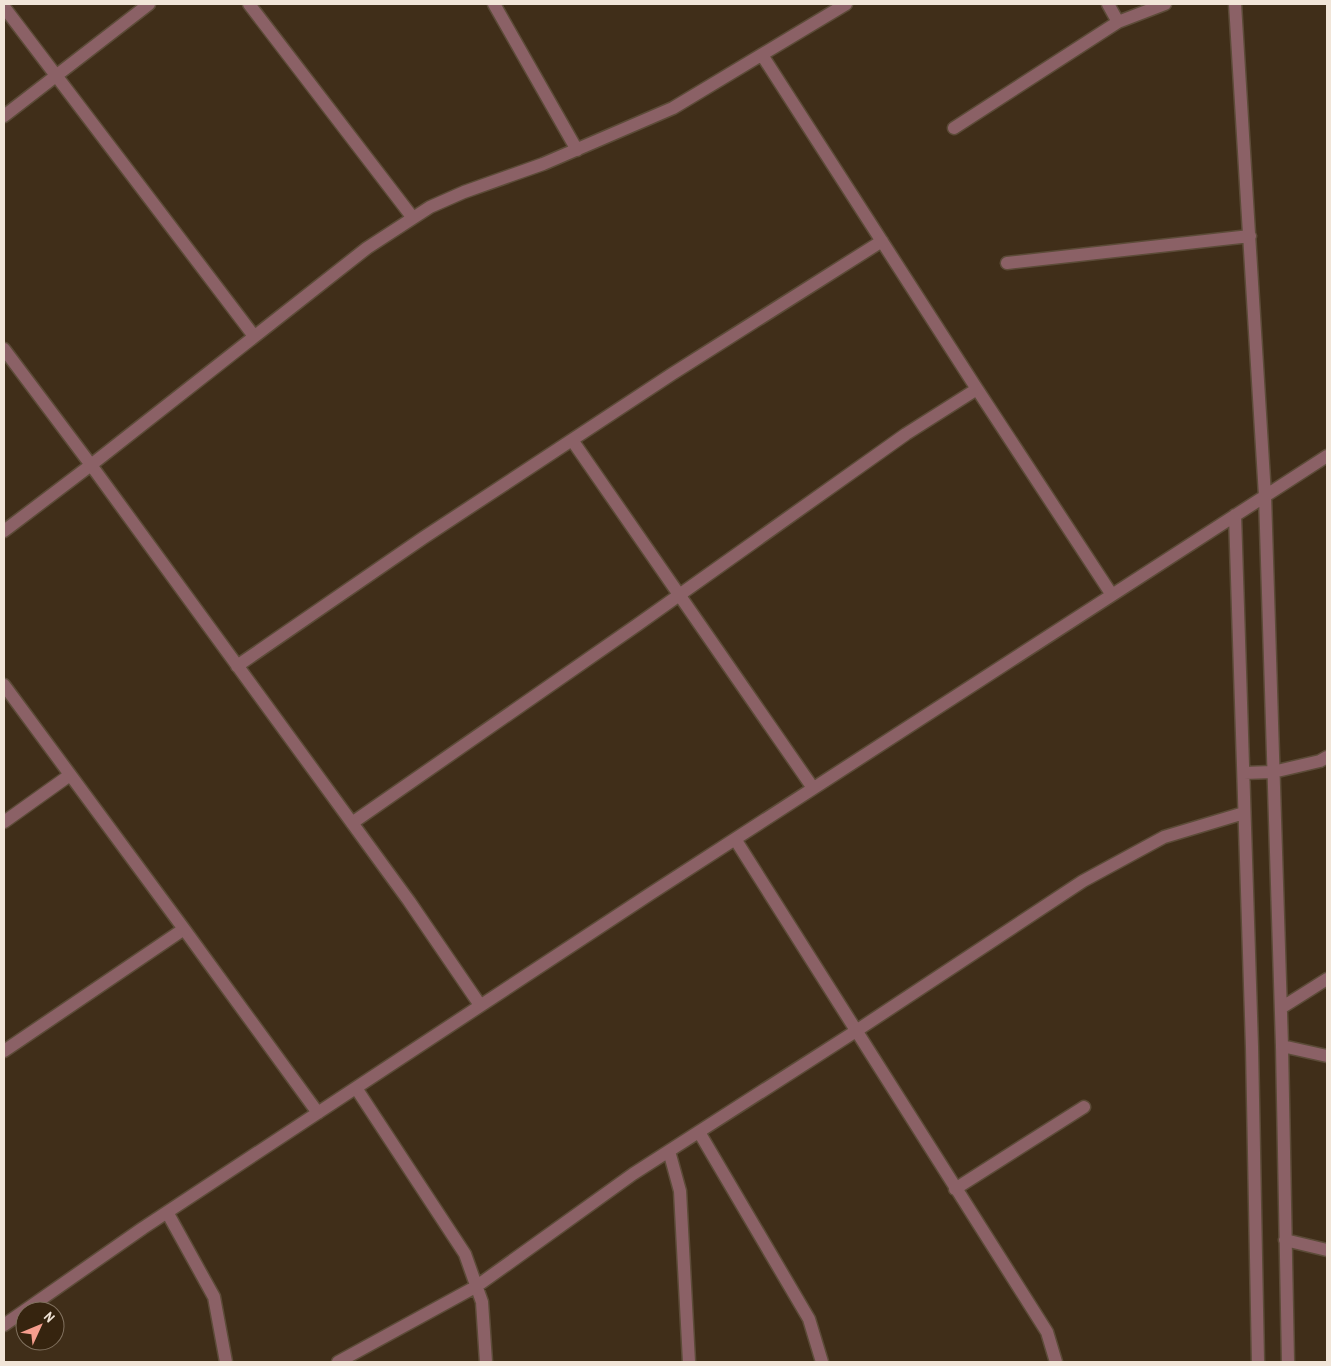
<svg xmlns="http://www.w3.org/2000/svg" width="1331" height="1366" font-family="'Archivo Narrow',sans-serif">
	<rect width="100%" height="100%" fill="#402e19"/>
	<g fill="none" stroke-linecap="round" stroke-linejoin="round">
		<!-- minor casing -->
		<g stroke="#5c4b38" stroke-width="15">
			<path id="minor" d="M 249,4 L 413,218
				M 494,4 L 577,150
				M 1108,4 L 1118,22 L 1165,4
				M 1235,4 L 1265,496 L 1282,1046 L 1288,1362
				M 4,7 L 254,336
				M 762,55 L 977,389 L 1112,595
				M 4,116 L 149,4
				M 954,128 L 1118,22
				M 1007,263 L 1250,236
				M 4,349 L 91,465 L 409,901 L 480,1005
				M 572,440 L 813,788
				M 1235,515 L 1252,1047 L 1258,1362
				M 4,531 L 91,465 L 367,248 L 430,207 L 464,192 L 543,164 L 673,108 L 846,4
				M 237,666 L 423,538 L 672,374 L 882,241
				M 4,685 L 184,929 L 318,1113
				M 1244,773 L 1273,772 L 1320,761 L 1327,757
				M 4,822 L 70,775
				M 352,823 L 637,625 L 906,434 L 977,389
				M 735,839 L 1047,1332 L 1056,1362
				M 1281,1008 L 1327,979
				M 1282,1046 L 1327,1056
				M 4,1051 L 184,929
				M 356,1088 L 465,1254 L 482,1302 L 486,1362
				M 699,1132 L 809,1319 L 822,1362
				M 669,1151 L 680,1191 L 689,1362
				M 955,1189 L 1084,1107
				M 167,1212 L 214,1297 L 226,1362
				M 1285,1240 L 1327,1250
				M 4,1325 L 143,1228 L 650,894 L 1327,456
				M 338,1362 L 477,1286 L 633,1174 L 856,1031 L 1083,881 L 1164,837 L 1244,813"/>
		</g>
		<!-- minor -->
		<use href="#minor" stroke="#8b6166" stroke-width="12"/>
	</g>
	<!-- border -->
	<rect width="1331" height="1366" fill="none" stroke="#f1e5d8" stroke-width="10"/>
	<!-- north arrow -->
	<g transform="translate(40 1326) rotate(46)"><circle r="24" fill="#36240f" stroke="#81715f"/>
	<path d="M0-4L9 19L0 12L-9 19Z" fill="#f59d8d"/>
	<text y="-8" font-size="14" font-weight="bold" text-anchor="middle" fill="#f1e5d8">N</text>
	</g>
</svg>
